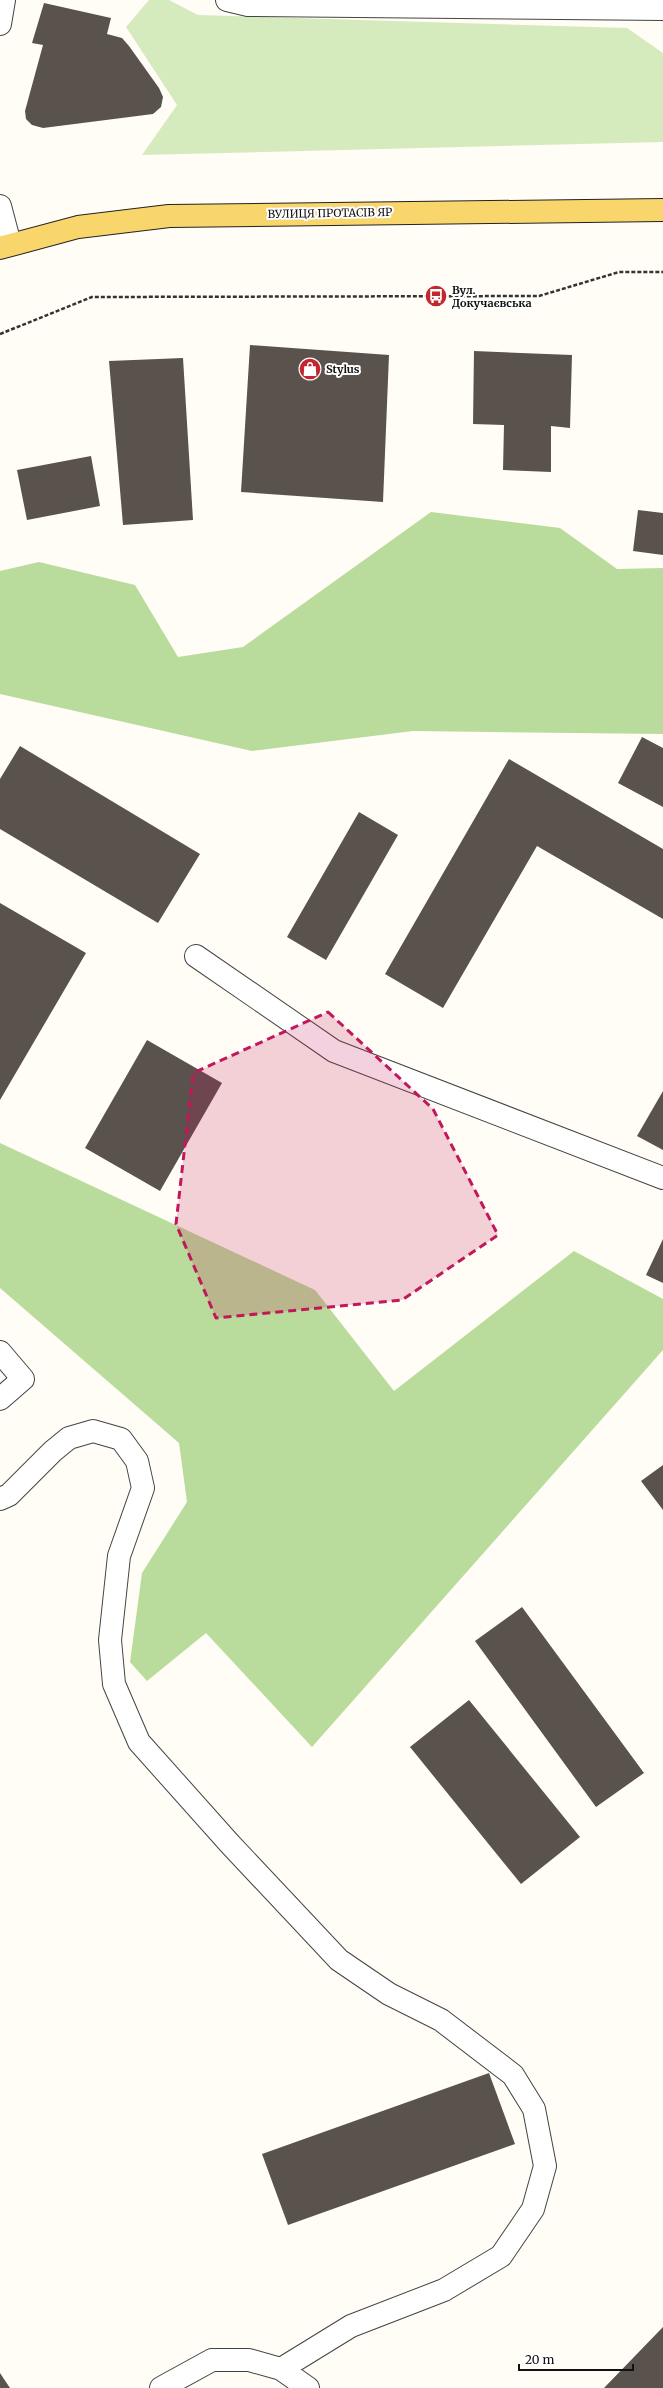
<svg xmlns="http://www.w3.org/2000/svg" width="663" height="2388" font-family="Merriweather,serif">
	<rect width="100%" height="100%" fill="#fffdf5"/>
	<!-- green -->
	<path fill="#d5ebbd" d="M 149,0 L 169,0 L 198,15 L 627,28 L 663,53 L 663,142 L 142,155 L 177,105 L 126,27 Z"/>
	<!-- forest -->
	<path fill="#b9dc9c" d="M 431,512 L 560,528 L 617,569 L 663,568 L 663,734 L 413,731 L 252,751 L 0,694 L 0,571 L 39,562 L 135,585 L 178,657 L 243,647 Z
		M 0,1143 L 315,1290 L 394,1391 L 574,1251 L 663,1299 L 663,1350 L 312,1747 L 206,1633 L 147,1681 L 130,1662 L 142,1573 L 187,1502 L 179,1443 L 0,1288 Z"/>
	<!-- building -->
	<path fill="#5a524d" d="M 44,3 L 111,18 L 107,34 L 122,38 L 129,46 L 159,88 L 163,97 L 161,107 L 153,114 L 43,128 L 32,125 L 26,119 L 25,111 L 43,45 L 32,43 Z
		M 250,345 L 389,355 L 383,502 L 241,492 Z
		M 474,351 L 572,355 L 570,428 L 551,426 L 551,472 L 503,470 L 504,425 L 473,424 Z
		M 183,358 L 193,520 L 123,525 L 109,361 Z
		M 91,456 L 100,506 L 27,520 L 17,470 Z
		M 638,510 L 663,513 L 663,555 L 633,551 Z
		M 642,737 L 663,748 L 663,807 L 618,783 Z
		M 20,746 L 200,854 L 158,923 L 0,829 L 0,779 Z
		M 509,759 L 663,849 L 663,919 L 537,846 L 443,1008 L 385,974 Z
		M 359,812 L 398,835 L 326,960 L 287,937 Z
		M 0,903 L 86,953 L 0,1100 Z
		M 147,1040 L 222,1083 L 160,1191 L 85,1148 Z
		M 663,1091 L 663,1150 L 637,1136 Z
		M 663,1239 L 663,1283 L 646,1275 Z
		M 663,1465 L 663,1510 L 641,1481 Z
		M 522,1607 L 644,1773 L 596,1807 L 475,1641 Z
		M 469,1700 L 580,1837 L 521,1884 L 410,1747 Z
		M 489,2073 L 515,2144 L 288,2225 L 262,2154 Z
		M 663,2327 L 663,2388 L 604,2388 Z
		M 0,2373 L 10,2388 L 0,2388 Z"/>
	<g fill="none" stroke-linecap="round" stroke-linejoin="round">
		<!-- minor casing -->
		<g stroke="#444" stroke-width="24">
			<path id="minor" d="M 227,0 L 248,5 L 663,9
				M 0,24 L 4,0
				M 0,206 L 10,244
				M 196,956 L 334,1051 L 663,1178
				M 0,1352 L 23,1379 L 0,1399
				M 0,1499 L 9,1495 L 53,1451 L 69,1438 L 93,1431 L 121,1439 L 137,1461 L 143,1488 L 119,1556 L 110,1640 L 114,1684 L 139,1742 L 230,1844 L 339,1960 L 389,1994 L 441,2020 L 513,2075 L 534,2109 L 545,2166 L 533,2209 L 501,2256 L 444,2290 L 351,2326 L 281,2369
				M 161,2388 L 212,2360 L 249,2360 L 281,2369 L 308,2388"/>
		</g>
		<!-- major casing -->
		<g stroke="#222" stroke-width="24">
			<path id="major" d="M 0,248 L 78,227 L 169,216 L 663,210"/>
		</g>
		<!-- path -->
		<path stroke="#333" stroke-width="2.5" stroke-dasharray="4 2" stroke-linecap="butt" d="M 0,334 L 92,297 L 539,296 L 619,272 L 663,272"/>
		<!-- minor -->
		<use href="#minor" stroke="#fff" stroke-width="22"/>
		<!-- major -->
		<use href="#major" stroke="#f9d66b" stroke-width="22"/>
	</g>
	<!-- marked area -->
	<path fill="#c2185b" fill-opacity="0.2" stroke="#c2185b" stroke-width="3" stroke-dasharray="8 5" stroke-linejoin="round" d="M 328,1012 L 433,1109 L 498,1235 L 402,1300 L 216,1318 L 176,1224 L 193,1073 Z"/>
	<!-- icons -->
	<defs>
		<g id="bus-disc" transform="scale(1.15)"><circle r="9.5" fill="#c4262e" stroke="#fff"/><path d="M-5-6H5V4H4V6H2V4H-2V6H-4V4H-5ZM-3.5-4V0h7V-4ZM-3.5 1.2v1.5H-2V1.2ZM2 1.2v1.5H3.5V1.2Z" fill="#fff"/></g>
		<g id="shop-disc" transform="scale(1.15)"><circle r="9.5" fill="#c4262e" stroke="#fff"/><path d="M-5-2.5h2.3a2.7 3.5 0 0 1 5.4 0H5L5.5 6h-11ZM-1.5-2.5h3a1.5 2.3 0 0 0-3 0Z" fill="#fff"/></g>
	</defs>
	<g fill-rule="evenodd">
		<use href="#bus-disc" x="436" y="296"/>
		<use href="#shop-disc" x="310" y="369"/>
	</g>
	<g text-anchor="middle" dominant-baseline="central" stroke-width="4" stroke-linejoin="round" paint-order="stroke">
		<!-- street labels -->
		<g font-size="11" fill="#111" stroke="#fff">
			<text transform="translate(330 213) rotate(-1)">ВУЛИЦЯ ПРОТАСІВ ЯР</text>
		</g>
		<!-- poi labels -->
		<g font-size="11" font-weight="bold" fill="#111" stroke="#fff" text-anchor="start">
			<text x="452" y="290">Вул.<tspan x="452" dy="13">Докучаєвська</tspan></text>
			<text x="326" y="369">Stylus</text>
		</g>
	</g>
	<!-- scale -->
	<path d="M519 2364v6h114v-6" fill="none" stroke="#111111" stroke-width="2"/>
	<text x="525" y="2364" font-size="12" fill="#111111" stroke="#ffffff" stroke-width="3" paint-order="stroke">20 m</text>
</svg>
